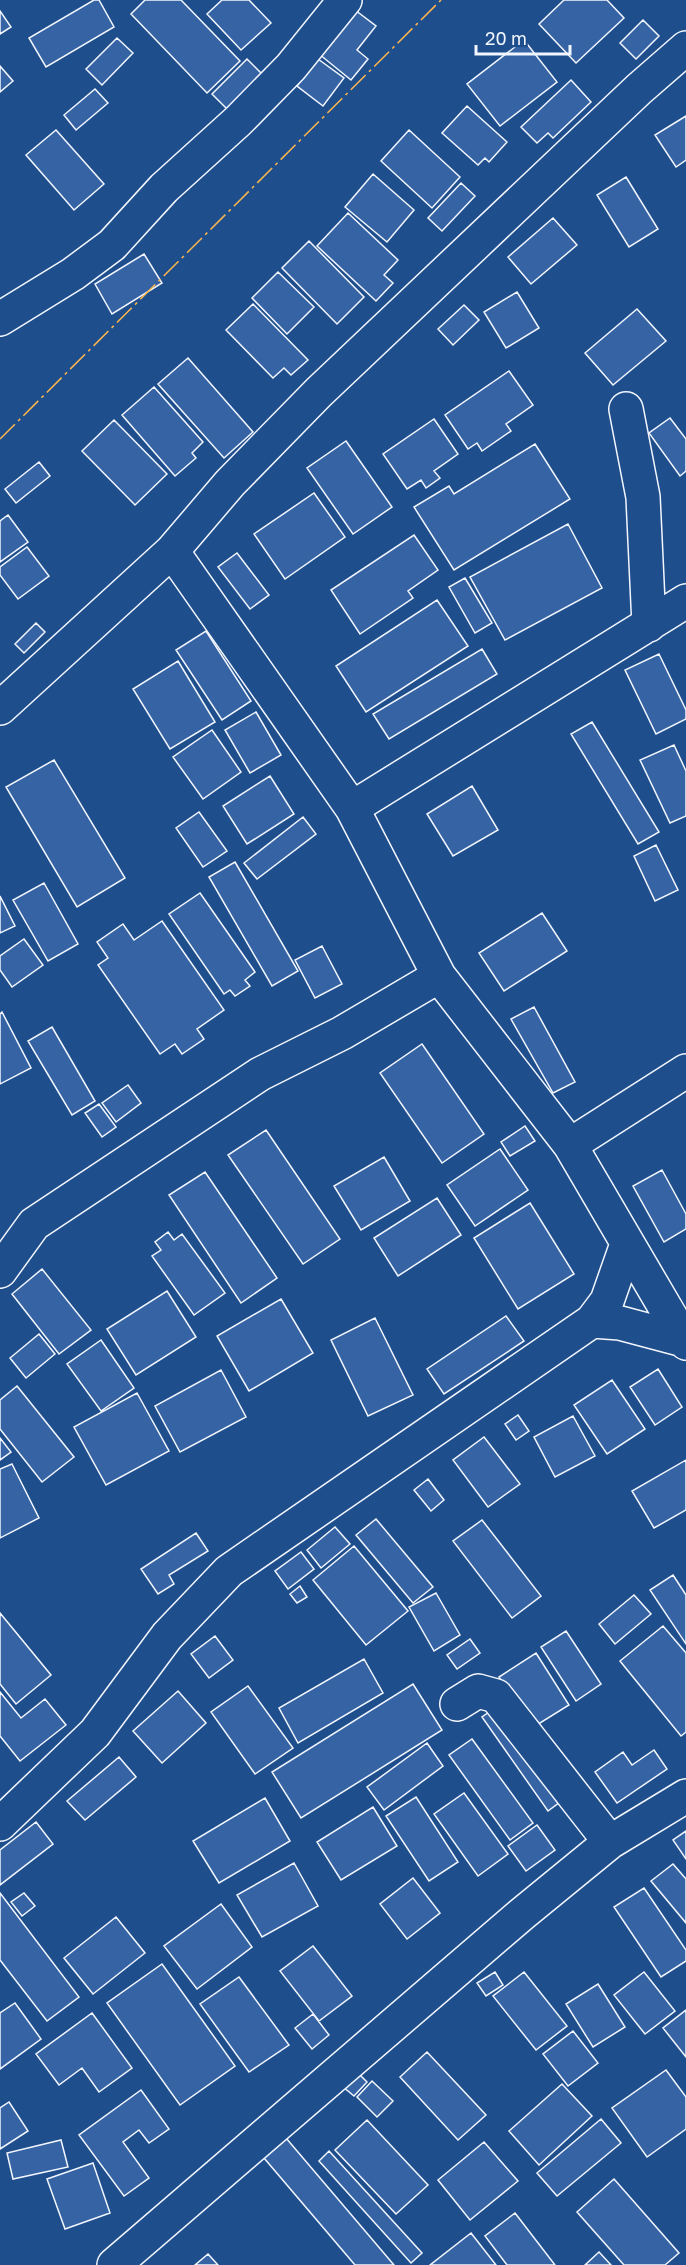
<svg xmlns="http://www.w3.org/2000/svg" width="686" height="2265" font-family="'Golos Text',sans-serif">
	<rect width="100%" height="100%" fill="#1f4e8c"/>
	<!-- building -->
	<path fill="#3563a3" stroke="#f2f6ff" stroke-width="1.5" d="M 94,0 L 99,0 L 114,27 L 46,67 L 29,38 Z
		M 145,0 L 181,0 L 240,61 L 207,93 L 131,14 Z
		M 222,0 L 249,0 L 271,23 L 241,50 L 207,14 Z
		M 564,0 L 607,0 L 624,18 L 576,63 L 539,24 Z
		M 355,10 L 376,26 L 357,50 L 368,59 L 351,80 L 319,54 Z
		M 0,11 L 11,27 L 0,34 Z
		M 643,20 L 659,36 L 636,59 L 620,43 Z
		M 117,38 L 133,53 L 102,85 L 86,69 Z
		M 524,40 L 557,82 L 500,126 L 467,84 Z
		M 247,59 L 262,74 L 227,109 L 212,94 Z
		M 318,59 L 344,78 L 323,106 L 297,86 Z
		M 0,66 L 13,81 L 0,92 Z
		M 571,80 L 591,102 L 553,138 L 548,133 L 537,143 L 521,127 Z
		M 95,89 L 108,103 L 76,130 L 64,115 Z
		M 467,106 L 507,142 L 489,162 L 485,158 L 478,165 L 442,133 Z
		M 686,116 L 686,160 L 676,167 L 655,135 Z
		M 56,130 L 104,184 L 74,210 L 26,155 Z
		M 409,130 L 460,177 L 432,208 L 381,161 Z
		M 373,174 L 414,210 L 387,242 L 345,207 Z
		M 626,177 L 658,229 L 629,247 L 597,195 Z
		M 461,183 L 475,196 L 442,231 L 428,218 Z
		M 348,213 L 398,260 L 384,275 L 393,283 L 376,301 L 317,246 Z
		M 553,218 L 577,245 L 531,284 L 508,257 Z
		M 309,241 L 364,297 L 337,324 L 282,268 Z
		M 144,254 L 162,283 L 112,314 L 95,284 Z
		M 278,272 L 314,307 L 287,334 L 252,298 Z
		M 517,292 L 539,328 L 506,348 L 484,312 Z
		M 253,304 L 308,360 L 291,375 L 284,368 L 273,378 L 226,330 Z
		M 464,305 L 479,320 L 453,345 L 438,329 Z
		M 637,309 L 666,341 L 613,385 L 585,353 Z
		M 188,358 L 253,432 L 224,458 L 158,384 Z
		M 509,371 L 533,405 L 506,424 L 511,431 L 482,451 L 477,443 L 468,449 L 445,415 Z
		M 154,387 L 203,442 L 192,453 L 196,458 L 175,476 L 122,415 Z
		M 670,418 L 686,439 L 686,471 L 680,476 L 649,433 Z
		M 434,419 L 458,454 L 434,471 L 440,478 L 426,488 L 421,480 L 407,489 L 383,454 Z
		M 114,420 L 167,474 L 135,505 L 82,451 Z
		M 346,441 L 392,507 L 353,534 L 307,468 Z
		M 535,444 L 570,499 L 454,570 L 414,507 L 449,486 L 454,494 Z
		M 39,462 L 50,476 L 16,503 L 5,489 Z
		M 314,493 L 345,537 L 285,579 L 254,534 Z
		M 8,515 L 28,542 L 0,562 L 0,521 Z
		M 568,524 L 602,588 L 505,640 L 470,577 Z
		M 414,535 L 438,570 L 408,591 L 413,598 L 360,634 L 331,590 Z
		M 27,547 L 49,576 L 18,599 L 0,575 L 0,567 Z
		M 237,553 L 269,595 L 250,609 L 218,567 Z
		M 465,578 L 492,623 L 475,633 L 449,587 Z
		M 437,600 L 468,646 L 366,712 L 336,666 Z
		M 36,623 L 45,632 L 24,653 L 15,644 Z
		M 206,631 L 251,701 L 222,720 L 176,650 Z
		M 482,649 L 497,674 L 389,739 L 373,714 Z
		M 659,654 L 686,710 L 686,719 L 656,734 L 625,670 Z
		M 178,661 L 215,722 L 170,749 L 133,689 Z
		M 256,712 L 281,755 L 250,773 L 225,730 Z
		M 592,722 L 659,832 L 638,844 L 571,734 Z
		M 212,730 L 241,772 L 203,799 L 173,757 Z
		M 674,745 L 686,771 L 686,816 L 670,823 L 640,760 Z
		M 54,760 L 125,878 L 77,907 L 6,787 Z
		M 270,776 L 294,814 L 247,844 L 223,806 Z
		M 472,786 L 498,830 L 453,856 L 427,814 Z
		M 199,812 L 227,851 L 203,867 L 176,828 Z
		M 303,817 L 316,834 L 257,879 L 244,863 Z
		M 656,845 L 678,890 L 655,901 L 634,856 Z
		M 235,862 L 298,971 L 272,986 L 209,877 Z
		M 44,883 L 78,944 L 48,961 L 13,900 Z
		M 200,893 L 255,972 L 245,980 L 250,986 L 235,996 L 230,990 L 224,994 L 169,914 Z
		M 0,896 L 15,926 L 0,933 Z
		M 542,913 L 567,951 L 504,991 L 479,953 Z
		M 162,921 L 224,1010 L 197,1029 L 204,1039 L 182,1054 L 175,1044 L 160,1054 L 98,965 L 108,958 L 97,942 L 123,924 L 134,940 Z
		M 24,939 L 43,965 L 12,987 L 0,970 L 0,956 Z
		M 322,946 L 342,984 L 315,998 L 295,960 Z
		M 534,1007 L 575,1082 L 553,1093 L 511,1019 Z
		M 2,1012 L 31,1068 L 0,1084 L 0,1014 Z
		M 52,1027 L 95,1101 L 72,1115 L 28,1041 Z
		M 422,1044 L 484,1134 L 442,1163 L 380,1073 Z
		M 128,1085 L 141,1103 L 116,1122 L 102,1103 Z
		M 99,1104 L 116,1127 L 102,1137 L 85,1113 Z
		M 525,1126 L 535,1141 L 510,1156 L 501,1142 Z
		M 266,1130 L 340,1239 L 303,1264 L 228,1155 Z
		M 500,1149 L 528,1190 L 475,1226 L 447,1185 Z
		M 384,1157 L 410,1201 L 361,1230 L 334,1186 Z
		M 662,1170 L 686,1214 L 686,1229 L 664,1242 L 633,1186 Z
		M 205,1172 L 277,1278 L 241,1303 L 169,1195 Z
		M 437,1198 L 461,1235 L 398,1276 L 374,1238 Z
		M 530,1203 L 574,1274 L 518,1309 L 474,1238 Z
		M 168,1232 L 174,1240 L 182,1234 L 225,1293 L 194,1315 L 152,1256 L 161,1250 L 155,1242 Z
		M 42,1269 L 91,1330 L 59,1354 L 12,1294 Z
		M 167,1291 L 196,1337 L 136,1375 L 107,1329 Z
		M 281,1299 L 313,1353 L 249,1391 L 217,1336 Z
		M 506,1316 L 524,1341 L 444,1394 L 427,1369 Z
		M 375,1318 L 413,1395 L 368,1416 L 331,1340 Z
		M 39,1334 L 55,1354 L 26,1378 L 10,1358 Z
		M 101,1340 L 134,1388 L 101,1411 L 67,1364 Z
		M 658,1369 L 682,1407 L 655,1425 L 630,1387 Z
		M 221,1370 L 246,1417 L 180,1452 L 155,1406 Z
		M 612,1380 L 645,1429 L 607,1454 L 574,1405 Z
		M 17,1386 L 74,1457 L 42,1482 L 0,1429 L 0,1400 Z
		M 137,1393 L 169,1451 L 106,1485 L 74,1427 Z
		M 518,1415 L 529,1431 L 516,1440 L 505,1424 Z
		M 573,1416 L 595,1456 L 555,1477 L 534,1437 Z
		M 484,1437 L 520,1484 L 488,1507 L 453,1460 Z
		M 0,1438 L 11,1452 L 0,1460 Z
		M 686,1460 L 686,1510 L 654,1528 L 632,1491 Z
		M 12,1464 L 39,1518 L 0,1538 L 0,1469 Z
		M 428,1479 L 444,1500 L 431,1511 L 414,1490 Z
		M 376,1519 L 433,1587 L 413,1603 L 356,1535 Z
		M 482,1520 L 541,1596 L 512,1618 L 453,1541 Z
		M 335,1527 L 350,1544 L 321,1568 L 307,1550 Z
		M 196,1533 L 208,1551 L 169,1575 L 174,1584 L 158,1594 L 141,1569 Z
		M 354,1546 L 408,1611 L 366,1645 L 313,1580 Z
		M 301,1552 L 314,1569 L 288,1589 L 275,1571 Z
		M 673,1575 L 686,1595 L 686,1644 L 650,1590 Z
		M 300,1586 L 307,1597 L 297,1603 L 290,1594 Z
		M 436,1593 L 460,1635 L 434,1651 L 409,1607 Z
		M 634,1595 L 651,1614 L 615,1644 L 599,1624 Z
		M 0,1613 L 51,1675 L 16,1704 L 0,1684 Z
		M 663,1626 L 686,1653 L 686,1732 L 681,1736 L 620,1661 Z
		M 566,1631 L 601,1684 L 576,1701 L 541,1647 Z
		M 215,1636 L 233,1660 L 209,1678 L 191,1654 Z
		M 470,1639 L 480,1653 L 457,1669 L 447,1655 Z
		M 536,1653 L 569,1705 L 532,1728 L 499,1677 Z
		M 364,1659 L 383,1693 L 298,1743 L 279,1708 Z
		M 413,1684 L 442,1730 L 301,1818 L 272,1772 Z
		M 248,1686 L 293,1748 L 255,1774 L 211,1712 Z
		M 178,1691 L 206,1723 L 162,1763 L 133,1731 Z
		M 0,1692 L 21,1718 L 45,1699 L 66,1725 L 20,1761 L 0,1736 Z
		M 495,1708 L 560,1802 L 548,1811 L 482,1717 Z
		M 472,1739 L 533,1823 L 510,1840 L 449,1755 Z
		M 427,1743 L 443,1766 L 384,1810 L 367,1787 Z
		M 654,1750 L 667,1769 L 617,1803 L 595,1772 L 623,1752 L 632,1765 Z
		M 119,1757 L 136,1777 L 85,1820 L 67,1801 Z
		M 464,1793 L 508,1854 L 478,1876 L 434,1814 Z
		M 416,1797 L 458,1862 L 429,1881 L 386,1816 Z
		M 265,1798 L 290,1841 L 219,1883 L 193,1841 Z
		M 373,1807 L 397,1846 L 341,1880 L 317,1842 Z
		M 36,1822 L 53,1844 L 0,1885 L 0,1850 Z
		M 537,1825 L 555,1850 L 526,1871 L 508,1846 Z
		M 686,1831 L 686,1859 L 673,1840 Z
		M 294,1863 L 318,1906 L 262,1937 L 237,1895 Z
		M 673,1864 L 686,1879 L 686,1923 L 651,1881 Z
		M 413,1878 L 440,1913 L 407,1939 L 380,1904 Z
		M 644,1888 L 686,1950 L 686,1961 L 661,1977 L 614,1907 Z
		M 0,1893 L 79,1997 L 47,2021 L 0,1960 Z
		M 24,1893 L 35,1906 L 22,1916 L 11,1902 Z
		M 221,1904 L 252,1947 L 197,1989 L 164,1946 Z
		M 116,1917 L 145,1953 L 93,1994 L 64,1958 Z
		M 313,1946 L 352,1996 L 319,2021 L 280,1971 Z
		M 162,1964 L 235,2066 L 180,2105 L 107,2003 Z
		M 495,1972 L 503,1985 L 486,1996 L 477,1983 Z
		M 524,1972 L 567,2026 L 536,2050 L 493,1996 Z
		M 644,1972 L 675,2011 L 645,2034 L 614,1995 Z
		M 239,1977 L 289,2045 L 249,2072 L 200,2004 Z
		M 598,1984 L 625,2027 L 593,2047 L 566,2004 Z
		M 15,2003 L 41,2039 L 0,2069 L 0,2013 Z
		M 686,2010 L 686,2057 L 663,2028 Z
		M 92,2013 L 132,2068 L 99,2092 L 82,2068 L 59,2085 L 36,2054 Z
		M 313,2014 L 329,2035 L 312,2049 L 295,2028 Z
		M 573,2031 L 598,2063 L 568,2086 L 543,2054 Z
		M 427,2052 L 486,2115 L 458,2140 L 400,2077 Z
		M 666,2070 L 686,2097 L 686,2129 L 647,2157 L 612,2108 Z
		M 356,2071 L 367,2082 L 354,2096 L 342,2086 Z
		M 372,2081 L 393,2101 L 377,2117 L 357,2097 Z
		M 562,2084 L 592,2116 L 539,2165 L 509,2131 Z
		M 141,2090 L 169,2129 L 149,2143 L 139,2130 L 123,2142 L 149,2178 L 124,2196 L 79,2135 Z
		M 9,2102 L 28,2131 L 0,2149 L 0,2108 Z
		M 601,2119 L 621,2143 L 557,2196 L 537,2173 Z
		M 367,2120 L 428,2185 L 396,2214 L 335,2150 Z
		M 286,2138 L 394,2265 L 355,2265 L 264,2158 Z
		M 61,2140 L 68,2167 L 13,2179 L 7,2153 Z
		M 484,2142 L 518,2181 L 470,2220 L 438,2180 Z
		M 329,2151 L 422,2253 L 411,2263 L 319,2161 Z
		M 93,2163 L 110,2213 L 65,2229 L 47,2179 Z
		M 614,2179 L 679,2253 L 665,2265 L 624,2265 L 577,2212 Z
		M 515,2213 L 555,2265 L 507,2265 L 485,2236 Z
		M 471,2233 L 496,2265 L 430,2265 Z
		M 599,2252 L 611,2265 L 585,2265 Z
		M 208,2254 L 218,2265 L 195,2265 Z"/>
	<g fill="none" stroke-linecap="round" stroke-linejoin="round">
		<!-- minor casing -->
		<g stroke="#f2f6ff" stroke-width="36">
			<path id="minor" d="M 0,319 L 73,274 L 112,245 L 164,188 L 238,121 L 291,67 L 345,0
				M 626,409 L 643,497 L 649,625
				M 172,551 L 352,808 L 439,976 L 570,1145 L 686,1343
				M 0,708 L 172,551 L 230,483 L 319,392 L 639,89 L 686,48
				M 352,808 L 686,601
				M 570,1145 L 686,1071
				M 0,1271 L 34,1224 L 260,1074 L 342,1033 L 439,976
				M 592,1321 L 620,1323 L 684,1340
				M 457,1704 L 478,1691 L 496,1696 L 610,1842
				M 0,1824 L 95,1733 L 167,1636 L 229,1571 L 592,1321 L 607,1301 L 627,1244
				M 114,2265 L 522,1914 L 610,1842 L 686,1796"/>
		</g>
		<!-- minor -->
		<use href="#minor" stroke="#1f4e8c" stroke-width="33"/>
		<!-- power -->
		<path stroke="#ffb74d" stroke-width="1.5" stroke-dasharray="21 4.5 3 4.5" stroke-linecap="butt" d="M 0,439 L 441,0"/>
	</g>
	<!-- scale -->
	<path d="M476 45v9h94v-9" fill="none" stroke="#f2f6ff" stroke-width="3"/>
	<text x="485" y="45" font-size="18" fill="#f2f6ff" stroke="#1f4e8c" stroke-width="4.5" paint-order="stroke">20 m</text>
</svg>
